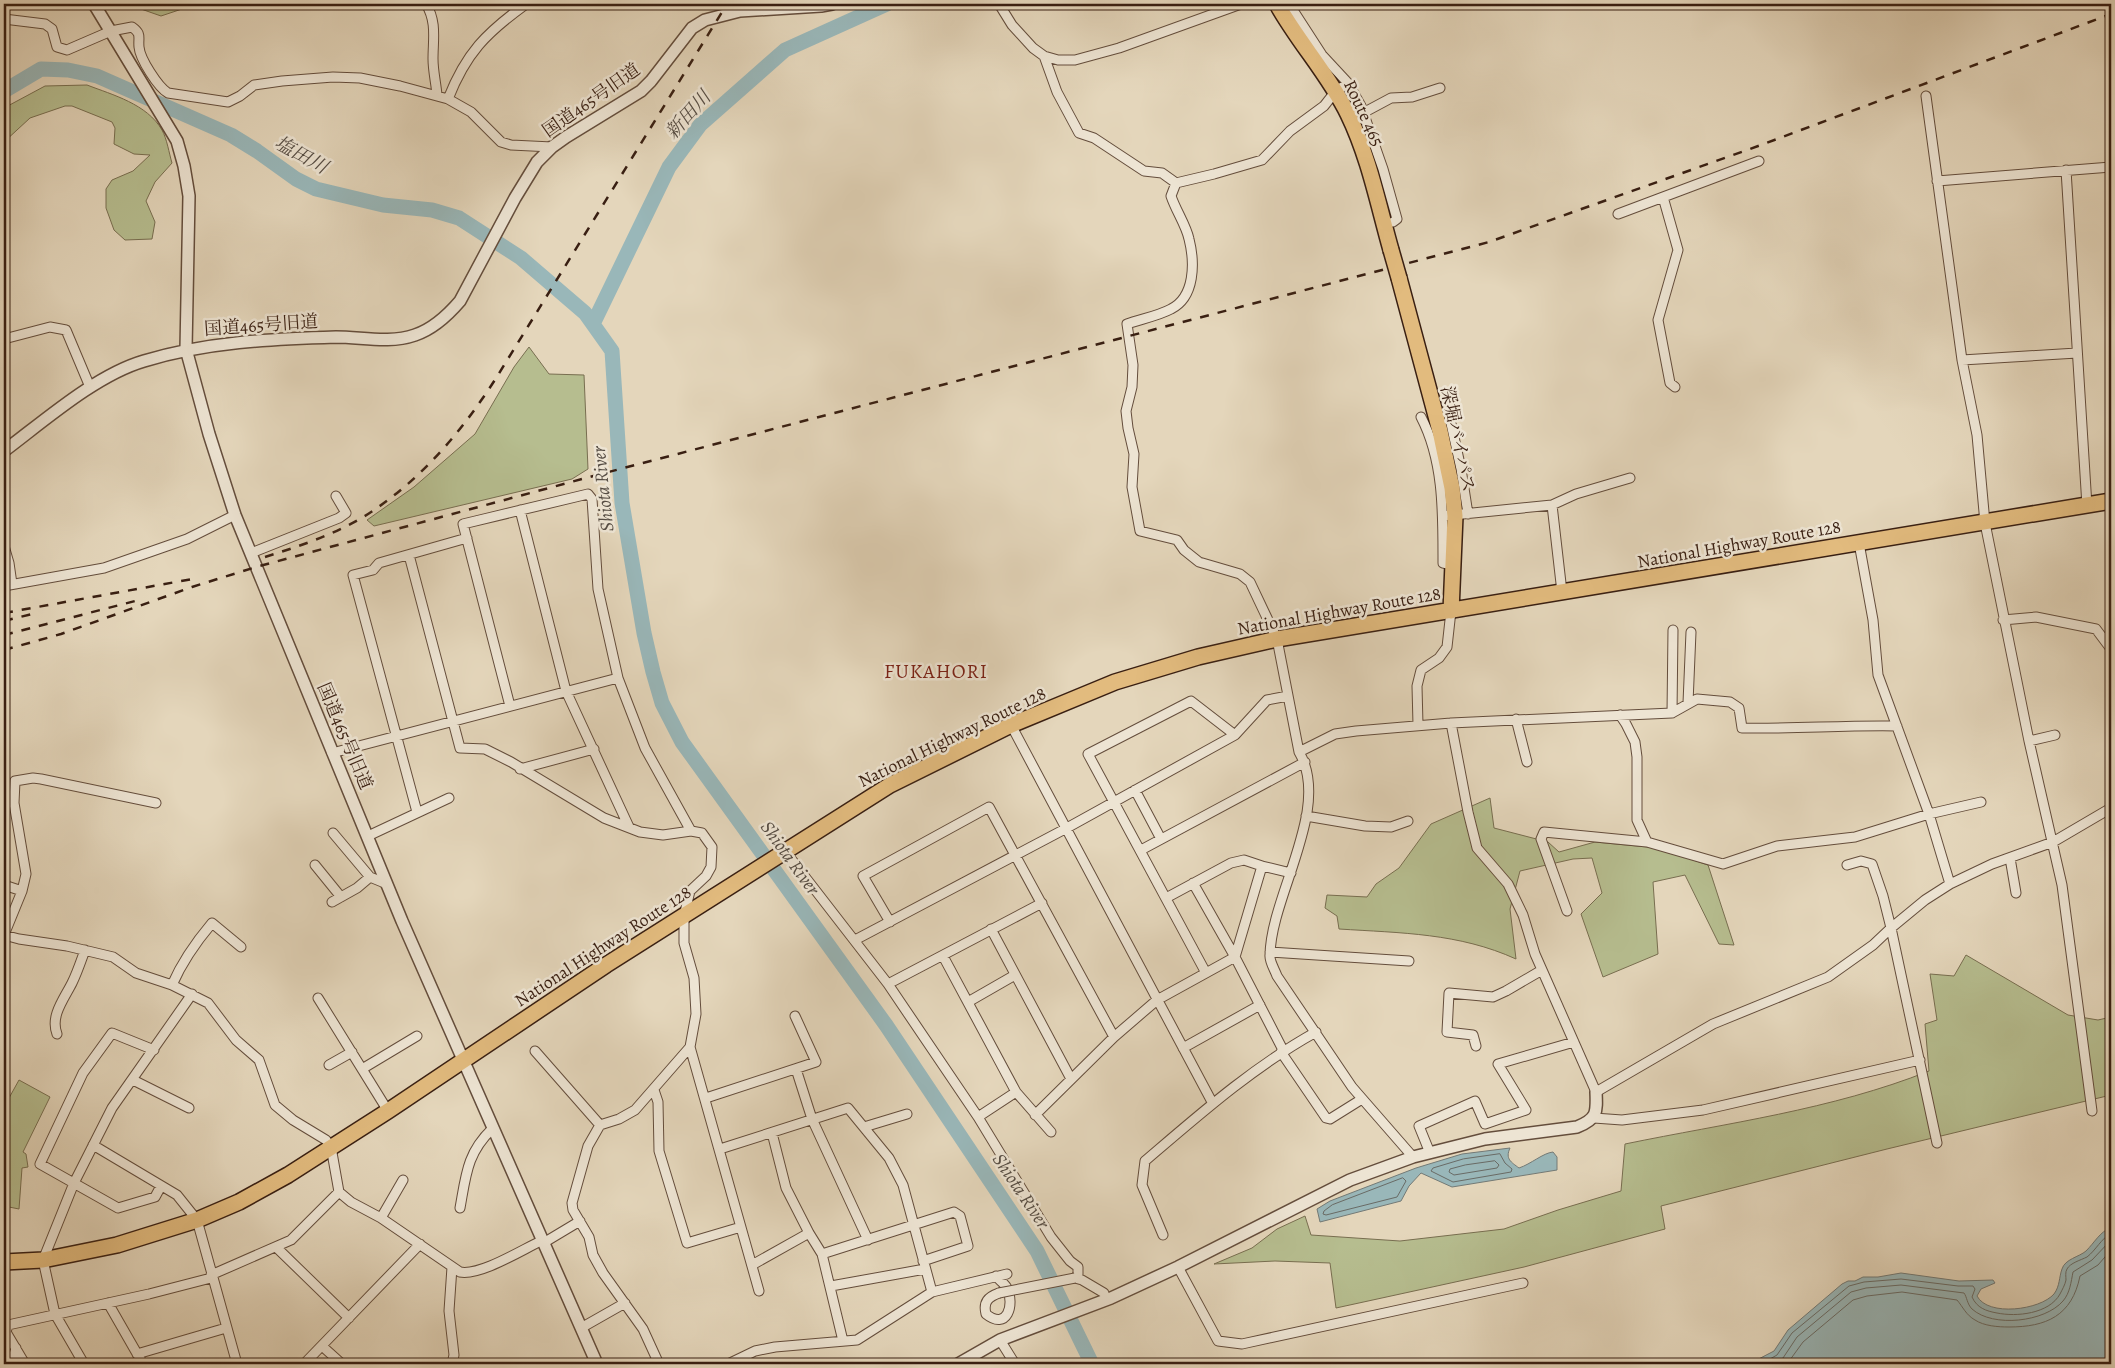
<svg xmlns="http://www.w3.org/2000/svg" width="2115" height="1368" font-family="Alegreya,'Noto Serif JP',serif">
	<rect width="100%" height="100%" fill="#e4d6bb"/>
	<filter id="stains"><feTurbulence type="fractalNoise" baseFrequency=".004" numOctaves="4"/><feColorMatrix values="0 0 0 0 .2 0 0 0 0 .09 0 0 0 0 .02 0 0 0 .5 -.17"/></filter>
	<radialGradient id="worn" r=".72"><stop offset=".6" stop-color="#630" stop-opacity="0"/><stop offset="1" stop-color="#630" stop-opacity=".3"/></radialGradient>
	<!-- green -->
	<path fill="#b6bd8f" stroke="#786e50" d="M 141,4 L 197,4 L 161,16 L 141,9 Z
		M 87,85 C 113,95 147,104 162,130 C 167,139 169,153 172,163 L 155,182 L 146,201 L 155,222 L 152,239 L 125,240 L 114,230 L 106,208 L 106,189 L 112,180 L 133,171 L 150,155 L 134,154 L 114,144 L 115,128 L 112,122 L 72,106 L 65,106 L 30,118 L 4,142 L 4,108 L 45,86 Z
		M 529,347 L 549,374 L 584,375 L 588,469 L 572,479 L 374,526 L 367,520 L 414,487 L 475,434 L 514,367 Z
		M 1490,798 L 1494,828 L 1548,842 L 1559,852 L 1595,842 L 1658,848 L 1708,865 L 1734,945 L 1719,944 L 1685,875 L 1653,882 L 1658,954 L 1603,977 L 1581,914 L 1602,893 L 1592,858 L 1573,859 L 1520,871 L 1510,909 L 1516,959 C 1459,933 1401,933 1339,929 L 1337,916 L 1325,908 L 1327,895 L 1367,897 L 1376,884 L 1399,868 L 1431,824 Z
		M 1966,955 L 2068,1015 L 2098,1020 L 2111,1017 L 2111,1095 L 1887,1149 L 1661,1206 L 1665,1229 L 1524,1267 L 1336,1308 L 1330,1263 L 1275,1261 L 1214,1264 L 1252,1248 L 1277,1229 L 1305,1216 L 1311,1235 L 1400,1241 L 1504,1229 L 1558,1210 L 1621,1191 L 1625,1144 C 1727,1123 1831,1110 1929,1071 L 1925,1024 L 1937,1020 L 1930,974 L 1954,976 Z
		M 19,1080 L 50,1097 L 23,1152 L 26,1154 L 28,1167 L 22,1168 L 19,1209 L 4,1206 L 4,1107 Z"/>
	<!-- water -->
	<path fill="#99b7b9" stroke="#737a76" d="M 1510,1148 C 1505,1159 1511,1162 1519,1168 C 1531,1164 1543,1153 1553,1152 L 1557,1157 L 1557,1170 L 1452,1187 L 1421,1173 L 1409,1186 L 1401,1201 L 1320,1222 L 1317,1209 L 1330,1201 L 1416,1168 L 1462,1154 Z
		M 2111,1227 L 2111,1364 L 1749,1364 L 1774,1351 L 1788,1330 L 1842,1284 L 1848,1281 L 1855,1281 L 1863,1277 L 1878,1277 L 1901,1273 L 1959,1281 L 1993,1280 L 1995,1283 L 1981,1289 L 1977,1296 C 1988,1317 2040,1310 2054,1294 C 2060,1286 2059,1277 2062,1269 C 2065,1259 2079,1257 2086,1251 C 2095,1242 2099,1233 2111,1227 Z"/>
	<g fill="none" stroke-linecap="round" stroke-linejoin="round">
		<!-- shore -->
		<path stroke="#696b66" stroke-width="1" d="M 1500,1154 L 1505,1163 L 1512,1169 L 1511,1172 L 1453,1182 L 1431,1171 L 1433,1168 L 1463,1159 Z
			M 1495,1161 L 1499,1165 L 1497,1168 L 1454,1175 L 1449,1172 L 1450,1169 L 1465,1165 Z
			M 1403,1178 L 1406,1181 L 1397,1197 L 1326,1215 L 1323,1214 L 1324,1211 L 1332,1205 Z
			M 1761,1364 L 1777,1355 L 1792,1333 L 1849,1286 L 1864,1282 L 1901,1279 L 1958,1286 L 1973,1286 L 1975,1289 L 1972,1297 C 1977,1308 1986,1311 1997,1313 C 2016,1317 2049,1314 2060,1294 C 2062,1290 2065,1285 2066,1280 C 2066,1277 2065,1272 2067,1269 C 2070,1263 2081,1260 2087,1257 C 2096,1250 2101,1239 2111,1233
			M 1773,1364 L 1783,1358 L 1797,1337 L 1851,1292 L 1866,1288 L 1901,1285 L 1964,1293 C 1967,1297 1967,1304 1972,1309 C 1993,1328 2045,1322 2063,1301 C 2070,1293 2071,1282 2073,1272 L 2092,1260 L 2111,1240
			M 1787,1364 L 1803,1342 L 1853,1300 L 1867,1296 L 1902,1292 L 1957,1300 C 1963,1307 1966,1315 1975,1320 C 1984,1326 1998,1327 2009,1327 C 2046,1327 2072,1316 2080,1276 L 2098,1265 L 2111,1250"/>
		<!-- river -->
		<path stroke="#99b7b9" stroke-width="15" d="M 4,91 L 41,69 L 68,70 L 97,76 L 231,135 L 257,151 L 296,179 L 316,189 L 383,205 L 432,210 L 459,218 L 521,258 L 585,313 L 612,351 L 622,503 L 644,633 L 653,672 L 662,703 L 682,742 L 886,1025 L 1037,1251 L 1092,1364
			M 593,324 L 669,167 L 700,125 L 785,50 L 887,4"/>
		<!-- minor casing -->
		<g stroke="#644d3c" stroke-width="11">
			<path id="minor" d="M 426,4 C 437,22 433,39 433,59 C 433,71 436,83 437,95
				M 999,4 L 1012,25 L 1033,48 L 1044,56 L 1058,60 L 1075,60 L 1119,48 L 1241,4
				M 1289,4 L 1322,55 L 1348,83 L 1361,106 L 1383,169 L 1397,219 L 1393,222
				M 4,19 L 45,24 L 52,29 L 57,47 L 67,50 L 111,31 L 132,27 C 142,34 138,37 139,47 C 140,59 158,87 168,93 L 228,102 L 240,96 L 254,85 L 282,81 L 333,77 L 360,78 L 400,86 L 448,99 L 471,112 L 501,142 L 511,145 L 552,147
				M 1044,56 L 1057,92 L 1079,133 L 1094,138 L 1144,171 L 1162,173 L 1176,183
				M 1348,83 L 1335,92 L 1324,106 L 1290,131 L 1262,160 L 1214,174 L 1176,183 L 1171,196 C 1176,211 1186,225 1189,239 C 1195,263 1195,297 1171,309 C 1158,316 1141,319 1127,324 L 1133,365 L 1132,387 L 1126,411 L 1128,428 L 1134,454 L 1132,487 L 1140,531 L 1177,540 L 1184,550 L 1199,562 L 1240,574 L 1250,582 L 1277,639 L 1299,752 C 1332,808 1271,895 1270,955 C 1269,961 1275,970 1277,976 L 1352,1087 L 1413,1157
				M 1926,96 L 1962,360 L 1977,435 L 1985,523 L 2029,741 L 2062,885 L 2092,1111
				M 448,99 C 466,53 486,33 526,4
				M 1363,113 L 1391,98 L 1412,97 L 1440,88
				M 2066,170 L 2087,506
				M 1937,181 L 2111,167
				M 1663,197 L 1678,250 L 1658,320 L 1670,383 L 1675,387
				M 1618,214 L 1759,161
				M 4,339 L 50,327 L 66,330 L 90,387
				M 1962,360 L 2077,353
				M 1448,410 L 1461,469 L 1468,514
				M 1421,417 C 1444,461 1443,514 1443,563 L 1453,565
				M 1552,505 L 1562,592
				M 520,510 L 566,691 L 629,827
				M 1443,516 L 1552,505 L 1576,494 L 1630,478
				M 1859,543 L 1873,620 L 1878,675 L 1929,814 L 1950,884
				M 4,546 L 9,563 L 12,584
				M 251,553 L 339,518 L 346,513 L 336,496
				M 409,555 L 460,748 L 485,749 L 511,762 L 604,818 L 640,832 L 663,835 L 691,831 L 702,833 L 712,847 L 711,867 L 706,876 L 690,891 L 684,916 L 684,943 L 694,978 L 696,1014 L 690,1047 L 635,1110 L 619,1119 L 600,1125 L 588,1146 L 572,1203 L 573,1210 L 589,1237 L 593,1255 L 603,1273 L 643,1329 L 659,1364
				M 4,586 L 104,568 L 187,539 L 235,515
				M 2003,620 L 2036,617 L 2096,629 L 2111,649
				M 1688,703 L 1691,632
				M 510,706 L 463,524 L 588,494 L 592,499 L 598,589 L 618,678 L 645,748 L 691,831
				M 1672,713 L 1673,630
				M 1620,715 L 1626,724 L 1635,742 L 1637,757 L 1637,820 L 1647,842
				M 1516,719 L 1527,762
				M 1451,723 L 1468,812 L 1477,848 L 1508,884 L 1523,915 L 1535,954 L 1596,1092 L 1713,1024 L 1828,977 L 1873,945 L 1891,928 L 1925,900 L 1950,884 L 1992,864 L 2053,842 L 2111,808
				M 1011,725 L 1212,1102
				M 1418,725 L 1417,686 L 1421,670 L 1439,658 L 1447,647 L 1451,611
				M 2029,741 L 2055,735
				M 1299,752 L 1335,734 L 1356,731 L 1451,723 L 1672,713 L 1697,699 L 1730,702 L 1739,708 L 1742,728 C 1794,729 1845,725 1897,726
				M 332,753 L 618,678
				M 520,769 L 594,749
				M 1135,790 L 1161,839
				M 156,803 L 41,779 L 33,778 L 15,781 L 14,803 L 26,874 L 22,891 L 4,935 L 19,939 L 67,946 L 113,957 L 136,973 L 172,985 L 208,1003 L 236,1040 L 259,1060 L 275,1105 L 293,1120 L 326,1140 L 331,1147 L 339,1192 L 351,1202 L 381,1218 L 460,1272 C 481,1276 523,1249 543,1240
				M 417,812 L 353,575 L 373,570 L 379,563 L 467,538
				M 1306,816 L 1365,826 L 1391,827 L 1408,821
				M 333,833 L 370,877
				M 368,836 L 449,798
				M 1141,850 L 1305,762
				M 785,851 L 888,984 L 978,1117 L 1051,1237 L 1070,1261 L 1078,1267 L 1078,1274 L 1075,1278 L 1082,1280 L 1104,1293
				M 2010,858 L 2016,893
				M 315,865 L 341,897
				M 1847,865 L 1861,861 L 1872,864 L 1883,896 L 1891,928 L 1937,1143
				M 1193,883 L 1235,957 L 1283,1050
				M 4,885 L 22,891
				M 1166,898 L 1231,863 L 1244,860 L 1262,866
				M 332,902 L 357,888 L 370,877 L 387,884
				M 1567,911 L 1541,839 L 1544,832 L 1647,842 L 1723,864 L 1777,846 L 1855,837 L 1929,814 L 1981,802
				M 890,922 L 863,876 L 989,807 L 1114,1037
				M 991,929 L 1071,1079
				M 855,940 L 1065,829 L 1235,735 L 1267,700 L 1288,696
				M 1270,952 L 1409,961
				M 943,956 L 1016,1092 L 1051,1132
				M 1206,973 L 1088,754 L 1191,701 L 1235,735
				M 888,984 L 1042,903
				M 172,985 C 182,962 196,942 212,923 L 241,947
				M 318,998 L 388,1111
				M 968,1002 L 1015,975
				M 57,1034 C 50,1016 64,999 72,983 C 77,973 81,961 85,950
				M 1476,1046 L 1473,1035 L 1447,1032 L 1449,993 L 1493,997 L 1506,991 L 1542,970
				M 690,1047 L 759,1291
				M 1183,1048 L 1260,1005
				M 154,1050 L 112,1033 L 83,1073 L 40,1164 L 118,1208 L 155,1197 L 161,1186
				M 535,1051 L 600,1125
				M 1281,1052 L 1326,1118 L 1330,1119 L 1362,1099
				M 329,1065 L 352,1052
				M 362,1069 L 417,1036
				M 796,1069 L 812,1119 L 868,1240
				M 133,1080 L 189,1108
				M 654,1090 L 658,1102 L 659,1151 L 687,1243 L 741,1227
				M 706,1098 L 816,1062 L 795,1016
				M 1035,1115 L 1114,1037 L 1157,1000 L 1235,957 L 1262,866 L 1291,873
				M 978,1117 L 1016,1092
				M 1594,1118 L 1622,1120 L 1703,1110 L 1920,1060
				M 864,1127 L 907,1114
				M 772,1133 L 786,1188 L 809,1233 L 822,1254 L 954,1212 L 960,1216 L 968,1246 L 923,1261
				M 93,1145 L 177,1195 L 197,1220 L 237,1364
				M 720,1149 L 848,1108 L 889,1158 L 903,1185 L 932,1292
				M 1430,1153 L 1419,1126 L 1475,1101 L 1485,1124 L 1526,1110 L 1498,1064 L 1574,1042
				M 460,1208 C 466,1175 467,1153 492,1129
				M 381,1218 L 403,1180
				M 1163,1235 L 1142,1185 L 1145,1161 C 1200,1114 1253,1067 1316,1032
				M 545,1242 L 580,1221
				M 276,1247 L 349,1318
				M 822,1254 L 843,1341
				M 752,1265 L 809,1233
				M 1178,1267 L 1218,1341 L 1242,1344 L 1523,1283
				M 211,1275 L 291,1240 L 339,1192
				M 996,1276 C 999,1280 1005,1284 1007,1288 C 1015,1305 1007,1331 986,1314 C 983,1302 988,1297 999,1293
				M 831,1286 L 925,1269
				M 108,1303 L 143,1364
				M 581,1328 L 625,1303
				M 1000,1340 L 1015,1364
				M 322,1346 L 342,1364
				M 137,1354 L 226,1328
				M 11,1364 L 16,1348
				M 25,1364 L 6,1332 L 8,1325 L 149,1294 L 211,1278
				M 84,1364 L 55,1314 L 43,1260 L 74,1183 L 112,1108 L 192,994
				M 304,1364 L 420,1244
				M 452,1364 L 454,1355 L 449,1311 L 452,1267
				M 728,1364 L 755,1351 L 775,1347 L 857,1340 L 932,1292 L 1007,1274"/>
		</g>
		<!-- tertiary casing -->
		<g stroke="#644d3c" stroke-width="14">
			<path id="tertiary" d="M 94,4 L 177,141 L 184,166 L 189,196 L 186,349 L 209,434 L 235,515 L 402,921 L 597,1364
				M 4,451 C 44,421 96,375 144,361 C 206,342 271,339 336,337 C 362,337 389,344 415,335 C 433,329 448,315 460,301 L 515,198 L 537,162 L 552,147 L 566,137 L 641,91 L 651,81 L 692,28 L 705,20 L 740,11 L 821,6 L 832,4
				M 958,1364 L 1000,1340 L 1111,1298 L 1178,1267 L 1350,1180 L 1413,1157 L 1485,1139 L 1577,1127 C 1597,1119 1597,1113 1596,1092"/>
		</g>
		<!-- trunk casing -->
		<g stroke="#391f12" stroke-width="18">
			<path id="trunk" d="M 1277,4 C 1298,42 1329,75 1348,114 C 1369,157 1378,204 1391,250
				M 1399,278 L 1440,431 L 1452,488 L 1455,516 L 1451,611
				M 4,1262 L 43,1260 L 117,1245 L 197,1220 L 239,1202 L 288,1175 L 388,1111 L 606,965 L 890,785 L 1011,725 L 1115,682 L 1198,657 L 1277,639 L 2111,501"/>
		</g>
		<!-- minor -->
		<use href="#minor" stroke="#ede4d3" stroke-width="9"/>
		<!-- tertiary -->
		<use href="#tertiary" stroke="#ede4d3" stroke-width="11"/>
		<!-- trunk -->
		<use href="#trunk" stroke="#e2bb7e" stroke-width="15"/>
		<!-- rail -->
		<path stroke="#391f12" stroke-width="2.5" stroke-dasharray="9 9" stroke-linecap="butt" d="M 265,557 C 297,547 330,536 360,519 C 418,484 462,432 498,375 L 727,4
			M 4,613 L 198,578
			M 4,621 L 36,613
			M 4,635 L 139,600
			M 4,650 L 61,634 L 192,587 L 256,567 L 597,475 L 1489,242 L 1761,145 L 2111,14"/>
		<!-- minor-bridge casing -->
		<g stroke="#644d3c" stroke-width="11" stroke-linecap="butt">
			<path id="minor-bridge" d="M 999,1293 L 1075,1278"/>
		</g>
		<!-- trunk-bridge casing -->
		<g stroke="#391f12" stroke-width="18" stroke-linecap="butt">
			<path id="trunk-bridge" d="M 1391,250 L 1399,278"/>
		</g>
		<!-- minor-bridge -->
		<use href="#minor-bridge" stroke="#ede4d3" stroke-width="9"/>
		<!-- trunk-bridge -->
		<use href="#trunk-bridge" stroke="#e2bb7e" stroke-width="15"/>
	</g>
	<g text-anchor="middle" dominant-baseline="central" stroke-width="5" stroke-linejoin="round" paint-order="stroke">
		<!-- street labels -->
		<g font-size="18" fill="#391f12" stroke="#ede4d3">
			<text transform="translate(591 100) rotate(-35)">国道465号旧道</text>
			<text transform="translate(1364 113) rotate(65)">Route 465</text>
			<text transform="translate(261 325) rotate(-4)">国道465号旧道</text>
			<text transform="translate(1458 439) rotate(78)">深堀バイパス</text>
			<text transform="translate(1739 544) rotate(-10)">National Highway Route 128</text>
			<text transform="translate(1339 611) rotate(-10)">National Highway Route 128</text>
			<text transform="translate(345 736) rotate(67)">国道465号旧道</text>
			<text transform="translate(952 737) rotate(-26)">National Highway Route 128</text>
			<text transform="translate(603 946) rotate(-33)">National Highway Route 128</text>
		</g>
		<!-- water labels -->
		<g font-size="19" font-style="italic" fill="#564d44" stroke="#ede4d3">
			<text transform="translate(688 115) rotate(-48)">新田川</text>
			<text transform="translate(301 155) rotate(29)">塩田川</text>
			<text transform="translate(603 489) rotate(-96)">Shiota River</text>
			<text transform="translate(790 858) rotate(54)">Shiota River</text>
			<text transform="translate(1021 1191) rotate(56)">Shiota River</text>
		</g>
		<!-- quarter labels -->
		<g font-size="20" letter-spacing="1" fill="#7a1f14" stroke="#ede4d3">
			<text x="936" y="671">FUKAHORI</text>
		</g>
	</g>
	<!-- margin -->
	<rect width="2115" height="1368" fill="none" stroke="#e4d6bb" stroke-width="20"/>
	<rect x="5" y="5" width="2105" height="1358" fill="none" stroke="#391f12" stroke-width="2.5"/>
	<rect x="10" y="10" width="2095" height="1348" fill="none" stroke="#391f12"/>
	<rect width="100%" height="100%" filter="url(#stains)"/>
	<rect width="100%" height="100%" fill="url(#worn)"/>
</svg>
